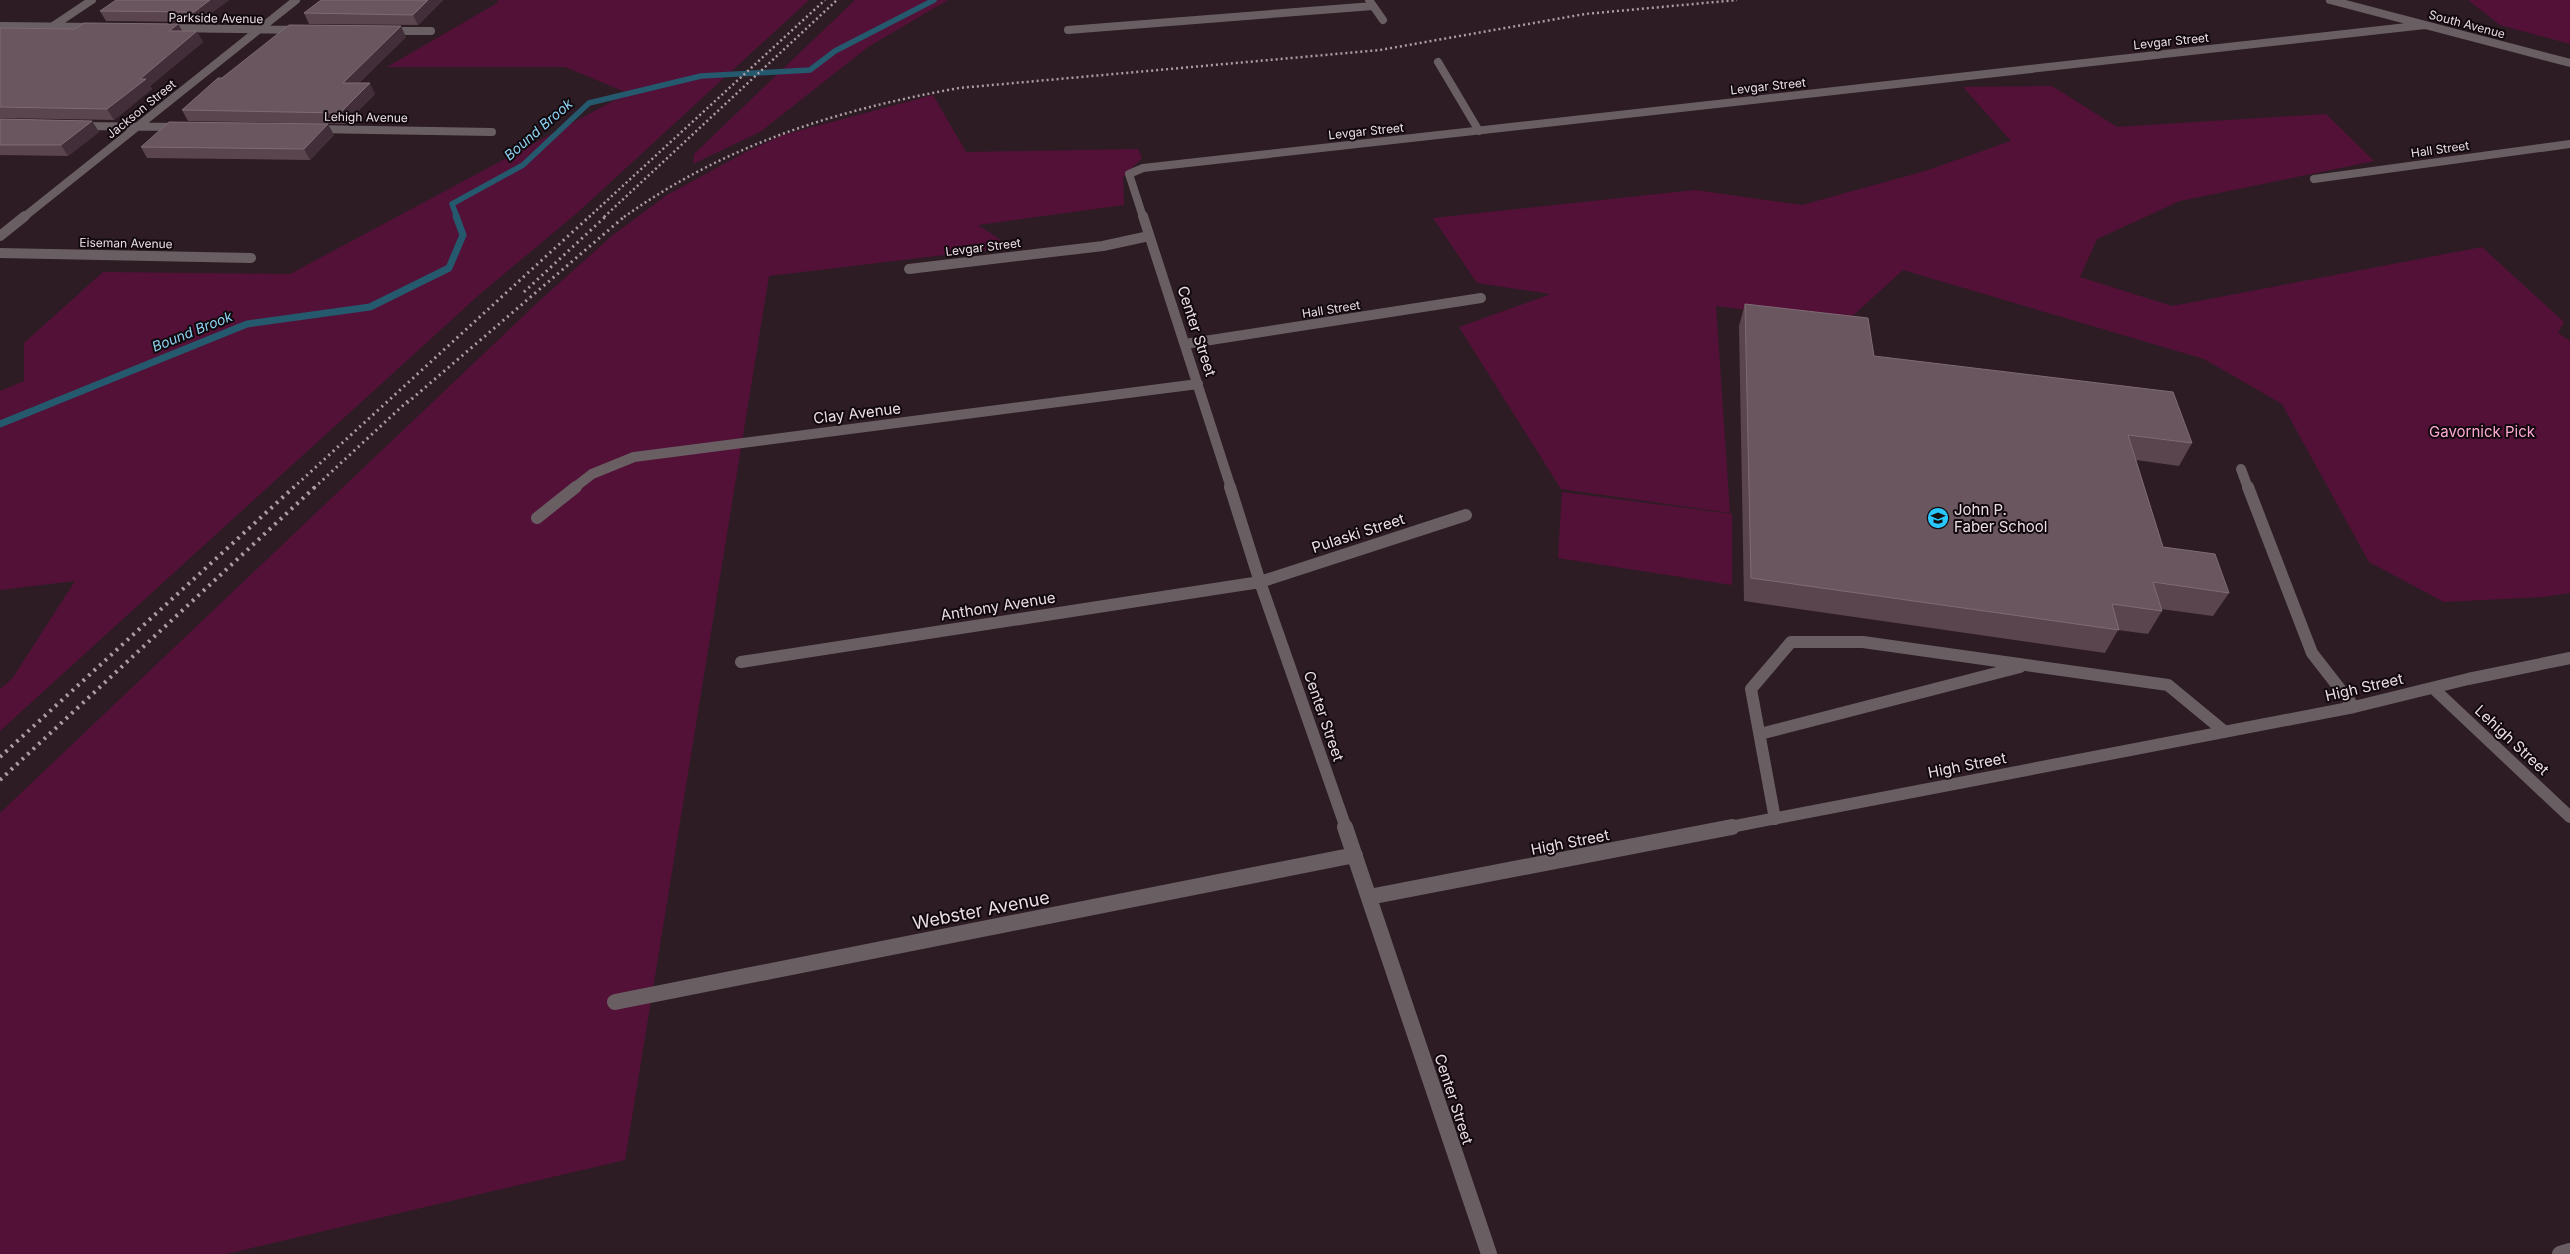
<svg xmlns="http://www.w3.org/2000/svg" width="2570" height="1254" font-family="Inter,sans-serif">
	<rect width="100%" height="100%" fill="#2e1c25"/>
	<!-- green -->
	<path fill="#531138" d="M 496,0 L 809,0 L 577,213 L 480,294 L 0,731 L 0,689 L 12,679 L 75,581 L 0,590 L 0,391 L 24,381 L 24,343 L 103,272 L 290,274 L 628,93 L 565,67 L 387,67 L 499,2 Z
		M 855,0 L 948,0 L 868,47 L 760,132 L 693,164 L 694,154 Z
		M 2468,0 L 2570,0 L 2570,44 L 2500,25 Z
		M 2052,86 L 2117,127 L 2326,114 L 2374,161 L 2180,201 L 2097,239 L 2080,277 L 2172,306 L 2482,247 L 2564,322 L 2558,333 L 2570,341 L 2570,593 L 2543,597 L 2444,602 L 2369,562 L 2282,404 L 2204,359 L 1903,270 L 1846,322 L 1716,306 L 1730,513 L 1561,489 L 1459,327 L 1551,294 L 1477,283 L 1433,218 L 1695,190 L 1802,205 L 1925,171 L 2011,141 L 1963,87 Z
		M 933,95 L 966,152 L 1138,149 L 1142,158 L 1123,177 L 1124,205 L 978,225 L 1011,247 L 769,276 L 625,1160 L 226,1254 L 0,1254 L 0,813 L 537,303 L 613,235 L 667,195 L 746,152 L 783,135 Z
		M 1562,492 L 1732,514 L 1732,585 L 1558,558 Z"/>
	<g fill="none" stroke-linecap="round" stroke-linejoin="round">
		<!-- stream-far1 -->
		<path stroke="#25596d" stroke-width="5.5" d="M 457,217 L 452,204 L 523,165 L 589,103 L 701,76 L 810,70 L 835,51 L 934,0"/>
		<!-- stream -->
		<path stroke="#25596d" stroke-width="7" d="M 0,424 L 247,324 L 370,307 L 449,268 L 463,235 L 456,216"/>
		<!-- minor-far3 -->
		<path stroke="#695f63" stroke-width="8" d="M 1369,0 L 1383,20
			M 2330,0 L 2570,63
			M 0,26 L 95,27
			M 53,26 L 92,0
			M 165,28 L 300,30
			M 1068,30 L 1373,6
			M 387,31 L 431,31
			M 1438,62 L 1479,131
			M 79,126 L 179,127
			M 314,129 L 492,132
			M 2314,179 L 2570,144
			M 24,217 L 296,0
			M 1143,217 L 1129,174 L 1143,168 L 2425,25"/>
		<!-- minor-far2 -->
		<path stroke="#695f63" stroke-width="10" d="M 1143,216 L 1231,488
			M 0,236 L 25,216
			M 0,253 L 251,258
			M 909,269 L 1103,246 L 1149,236
			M 1185,344 L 1481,298
			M 2241,469 L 2248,488
			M 574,488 L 592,474 L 634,457 L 1198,384"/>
		<!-- minor-far1 -->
		<path stroke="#695f63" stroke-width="12" d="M 1230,487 L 1260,582 L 1346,828
			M 2248,487 L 2312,653 L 2354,707
			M 537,518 L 576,487
			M 741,662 L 1260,582 L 1466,515
			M 2433,688 L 2570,817
			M 1760,734 L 2020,667
			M 1775,819 L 1751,689 L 1791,642 L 1863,642 L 2168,685 L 2225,732
			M 1725,828 L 2354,707 L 2468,679 L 2570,658"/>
		<!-- minor -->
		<path stroke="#695f63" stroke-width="16" d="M 1345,827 L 1489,1254
			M 1369,897 L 1732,827
			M 615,1002 L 1355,855
			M 2560,1254 L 2570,1251"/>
		<!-- rail-far2 -->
		<path stroke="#ac9da4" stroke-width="2.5" stroke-dasharray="2 3" stroke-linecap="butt" d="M 589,217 L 825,0
			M 604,217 L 837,0
			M 624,217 C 727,144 836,110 959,88 L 1380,50 L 1585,14 L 1737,0"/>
		<!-- rail-far1 -->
		<path stroke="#ac9da4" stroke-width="3" stroke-dasharray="2 4" stroke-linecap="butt" d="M 524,292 L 606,216
			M 407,403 L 625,216
			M 293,488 L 590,216
			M 314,488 L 411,398"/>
		<!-- rail -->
		<path stroke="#ac9da4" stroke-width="4" stroke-dasharray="2.5 5" stroke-linecap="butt" d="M 0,757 L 294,487
			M 0,780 L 315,487"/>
	</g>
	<!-- wall -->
	<path fill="#5a454f" d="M 229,0 L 199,22 L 106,21 L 100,11 Z
		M 443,0 L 418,25 L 309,24 L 304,13 Z
		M 178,24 L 182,31 L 203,42 L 150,86 L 152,89 L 114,120 L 0,118 L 0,28 L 75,29 Z
		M 406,37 L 359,83 L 375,94 L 345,124 L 188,121 L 182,110 Z
		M 0,119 L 92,121 L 99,132 L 68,156 L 0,155 Z
		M 334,135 L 310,160 L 147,158 L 141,147 Z
		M 1745,304 L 1874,356 L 2192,443 L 2179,466 L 2136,460 L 2163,547 L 2229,593 L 2213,616 L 2161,609 L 2162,611 L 2148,634 L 2118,630 L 2105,653 L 1744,601 L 1739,326 Z"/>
	<!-- shaded-wall -->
	<path fill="#422e38" d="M 210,0 L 229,0 L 199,22 L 194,12 Z
		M 428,0 L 443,0 L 418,25 L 413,15 Z
		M 178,24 L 184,34 L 169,31 Z
		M 401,26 L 406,37 L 348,94 L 343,83 Z
		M 197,31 L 203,42 L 150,86 L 152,89 L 114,120 L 107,109 L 140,79 Z
		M 370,83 L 375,94 L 345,124 L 340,113 Z
		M 92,121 L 99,132 L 68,156 L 61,145 Z
		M 328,124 L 334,135 L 310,160 L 304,149 Z"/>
	<!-- building -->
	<path fill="#6a565f" stroke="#7e6b74" d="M 116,0 L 210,0 L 194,12 L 100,11 Z
		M 321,0 L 428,0 L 413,15 L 304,13 Z
		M 84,23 L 178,24 L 169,31 L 197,31 L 140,79 L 146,79 L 107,109 L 0,107 L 0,28 L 75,29 Z
		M 289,25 L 401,26 L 343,83 L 370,83 L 340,113 L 182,110 L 218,78 L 222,78 Z
		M 0,119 L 92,121 L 61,145 L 0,145 Z
		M 169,122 L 328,124 L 304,149 L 141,147 Z
		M 1745,304 L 1868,318 L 1874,356 L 2173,392 L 2192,443 L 2128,435 L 2163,547 L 2215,554 L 2229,593 L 2153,582 L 2162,611 L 2112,604 L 2119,630 L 1751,578 Z"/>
	<!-- icons -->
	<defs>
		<g id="school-disc" transform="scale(1.125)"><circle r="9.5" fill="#28c8ff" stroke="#11090d"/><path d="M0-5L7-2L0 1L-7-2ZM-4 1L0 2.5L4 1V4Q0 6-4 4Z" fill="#111"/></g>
	</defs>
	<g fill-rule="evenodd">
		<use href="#school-disc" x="1938" y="518"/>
	</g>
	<g text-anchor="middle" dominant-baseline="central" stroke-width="4" stroke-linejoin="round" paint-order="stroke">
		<!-- far-street labels -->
		<g font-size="12" fill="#ebdee4" stroke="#11090d">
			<text transform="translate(216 18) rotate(1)">Parkside Avenue</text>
			<text transform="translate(2467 24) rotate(15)">South Avenue</text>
			<text transform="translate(2171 41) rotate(-6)">Levgar Street</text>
			<text transform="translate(1768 86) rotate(-6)">Levgar Street</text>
			<text transform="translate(141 109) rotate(-39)">Jackson Street</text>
			<text transform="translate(366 117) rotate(1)">Lehigh Avenue</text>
			<text transform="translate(1366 131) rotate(-6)">Levgar Street</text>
			<text transform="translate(2440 149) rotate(-8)">Hall Street</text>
			<text transform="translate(126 243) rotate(1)">Eiseman Avenue</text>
			<text transform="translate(983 247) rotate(-7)">Levgar Street</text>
			<text transform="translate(1331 309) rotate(-9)">Hall Street</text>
		</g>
		<!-- far-water labels -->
		<g font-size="14" font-style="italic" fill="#8cd3f2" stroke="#11090d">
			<text transform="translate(538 129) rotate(-41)">Bound Brook</text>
			<text transform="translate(192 331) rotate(-22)">Bound Brook</text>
		</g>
		<!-- street labels -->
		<g font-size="15" fill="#ebdee4" stroke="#11090d">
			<text transform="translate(1197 331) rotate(72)">Center Street</text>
			<text transform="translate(857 413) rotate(-7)">Clay Avenue</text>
			<text transform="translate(1358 533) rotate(-18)">Pulaski Street</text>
			<text transform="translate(998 606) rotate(-9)">Anthony Avenue</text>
			<text transform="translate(2364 687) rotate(-13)">High Street</text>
			<text transform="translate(1324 716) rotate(71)">Center Street</text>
			<text transform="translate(2512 740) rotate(43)">Lehigh Street</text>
			<text transform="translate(1967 765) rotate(-11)">High Street</text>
			<text transform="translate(1570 842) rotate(-11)">High Street</text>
			<text transform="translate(1454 1099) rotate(72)">Center Street</text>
		</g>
		<!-- park labels -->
		<g font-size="15" fill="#feaad3" stroke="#11090d">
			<text x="2482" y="431">Gavornick Pick</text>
		</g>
		<!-- poi labels -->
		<g font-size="15" fill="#ebdee4" stroke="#11090d" text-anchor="start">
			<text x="1954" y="509">John P.<tspan x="1954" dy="17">Faber School</tspan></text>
		</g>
		<!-- near-street labels -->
		<g font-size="18" fill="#ebdee4" stroke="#11090d">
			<text transform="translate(981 910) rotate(-11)">Webster Avenue</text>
		</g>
	</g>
</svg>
